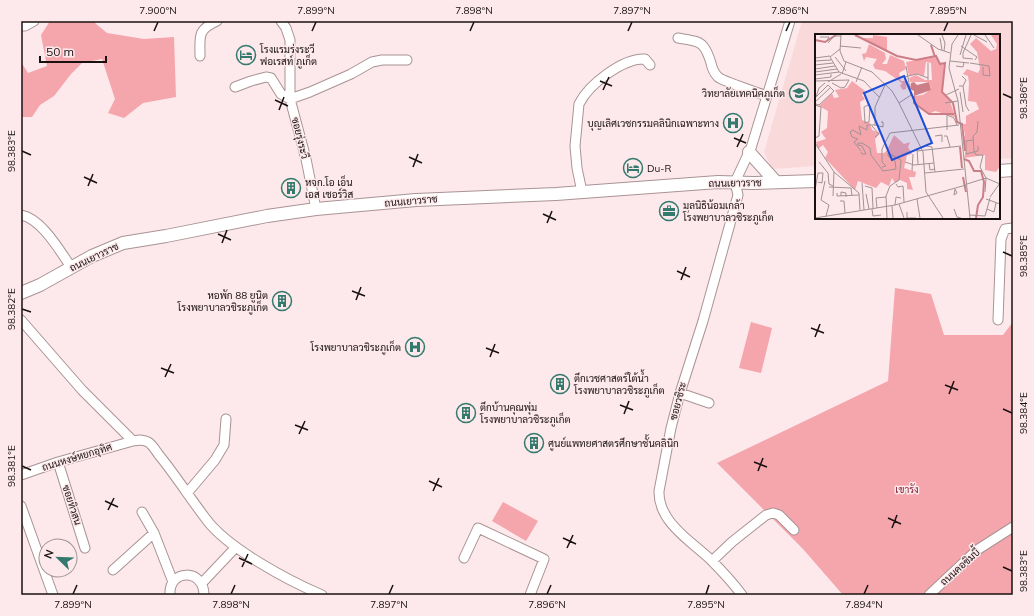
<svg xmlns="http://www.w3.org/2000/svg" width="1034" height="616" font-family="Mulish,Sarabun,sans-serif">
	<rect width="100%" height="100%" fill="#fde9eb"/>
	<!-- built -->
	<path fill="#fad9db" d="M 802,21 L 1013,21 L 1013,158 L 999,159 L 999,35 L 816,35 L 816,166 L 772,169 L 764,152 Z"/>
	<!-- green -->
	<path fill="#f5a5ac" d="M 50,21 L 95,21 L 95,23 L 107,33 L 144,39 L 174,37 L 176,97 L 143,103 L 124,118 L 108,113 L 115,99 L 102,59 L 82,63 L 71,74 L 54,96 L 40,105 L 32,117 L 21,117 L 21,62 L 28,73 L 47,66 L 41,35 Z
		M 895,288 L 931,294 L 944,335 L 1003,335 L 1013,322 L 1013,595 L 843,595 L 803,549 L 717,463 L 888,381 Z
		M 751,322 L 772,328 L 761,373 L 739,368 Z
		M 503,502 L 538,521 L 526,541 L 492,521 Z"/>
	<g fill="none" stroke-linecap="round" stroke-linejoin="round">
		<!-- minor casing -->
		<g stroke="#a99394" stroke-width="11">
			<path id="minor" d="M 281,21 L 286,28 L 290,40 L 290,99 L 306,159 L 316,209
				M 21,26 L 25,26 L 34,21
				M 678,38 C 700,42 704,40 711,63 C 712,68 715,74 718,77 C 722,81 759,93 767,96
				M 200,56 C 200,36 197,30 217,21
				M 235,87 L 251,81 L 266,77 L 271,78 L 281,94 L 290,99 L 310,92 L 351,74 L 372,62 L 382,60 L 407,60
				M 582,192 L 577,168 L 575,146 L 579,104 C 589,84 623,58 645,59 L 650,65
				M 21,215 C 41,218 60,251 71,267
				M 21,320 L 82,390 L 133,441
				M 998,320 L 1001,239 L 1005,229 L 1013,228
				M 680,393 L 709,403
				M 58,462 L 85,548
				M 21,475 L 58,462 L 133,441 C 138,440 142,439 148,442 C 152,444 156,451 159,455 C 176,476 190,498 206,519 C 227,548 289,581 322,595
				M 188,492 L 215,460 L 224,445 L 226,419
				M 21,506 L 53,595
				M 142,512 L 154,533 L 173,582
				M 464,558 L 478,528 L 544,559 L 530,595
				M 712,561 L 732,542 L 766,515 L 773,513 L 779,515 L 794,530
				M 113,570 L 154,533
				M 202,583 L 236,547
				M 170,595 C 168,569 204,568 204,595
				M 742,595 C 733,583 722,571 711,560 C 691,541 658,522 659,491 L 671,428 L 680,393 L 703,321 L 738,195 L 735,182 L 751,148 L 790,21
				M 929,595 L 977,550 L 1013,527"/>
		</g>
		<!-- major casing -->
		<g stroke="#a99394" stroke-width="14">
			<path id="major" d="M 749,152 L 776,182
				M 999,171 L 1013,170
				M 21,293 L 40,285 L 92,256 L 123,243 L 166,236 L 267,216 L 316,209 L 416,200 L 556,194 L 718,182 L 753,183 L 816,181"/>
		</g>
		<!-- minor -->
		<use href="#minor" stroke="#fff" stroke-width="9"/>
		<!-- major -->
		<use href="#major" stroke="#fff" stroke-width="12"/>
	</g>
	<!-- ticks -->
	<path fill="none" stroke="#181011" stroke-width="1.5" d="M 154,31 L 158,22M 312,31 L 316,22M 470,31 L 474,22M 628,31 L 632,22M 786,31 L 790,22M 944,31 L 948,22M 600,81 L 612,86M 603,90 L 609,77M 1003,94 L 1012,98M 275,100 L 288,106M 279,110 L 284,97M 734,138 L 746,143M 737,147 L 743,134M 22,151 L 31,155M 409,157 L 422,163M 413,167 L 418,154M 84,177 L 97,183M 88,186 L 93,174M 543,214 L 556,220M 547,223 L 552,211M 218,234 L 231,240M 222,243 L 227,230M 1003,252 L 1012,256M 677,271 L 690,277M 681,280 L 686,267M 352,291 L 365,296M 356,300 L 361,287M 22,309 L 31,312M 811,328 L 824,333M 815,337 L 820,324M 486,348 L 499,353M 490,357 L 495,344M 161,368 L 174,373M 165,377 L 171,364M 945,385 L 958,390M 949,394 L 954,381M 620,405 L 633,410M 1003,409 L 1012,413M 624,414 L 629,401M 295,425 L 308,430M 299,434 L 305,421M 754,462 L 767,467M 22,466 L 31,470M 758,471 L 763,458M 429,481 L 442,487M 433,491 L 439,478M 105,501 L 118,507M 108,510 L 114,498M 888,518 L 901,524M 892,528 L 897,515M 563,538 L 576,544M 567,548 L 573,535M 239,558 L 252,564M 242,567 L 248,554M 1003,567 L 1012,571M 73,594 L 77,585M 231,594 L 235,585M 389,594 L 393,585M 547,594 L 551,585M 706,594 L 709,585M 864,594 L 868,585"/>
	<!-- icons -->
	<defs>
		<g id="hotel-ring" transform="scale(1)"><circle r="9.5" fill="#fde9eb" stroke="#34796e" stroke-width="1.5"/><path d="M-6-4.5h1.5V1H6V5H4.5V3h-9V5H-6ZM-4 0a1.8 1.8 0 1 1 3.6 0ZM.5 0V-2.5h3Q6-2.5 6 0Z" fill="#34796e"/></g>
		<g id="university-ring" transform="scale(1)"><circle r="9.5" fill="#fde9eb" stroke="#34796e" stroke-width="1.5"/><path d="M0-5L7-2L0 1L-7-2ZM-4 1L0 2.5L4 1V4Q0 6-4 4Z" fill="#34796e"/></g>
		<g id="hospital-ring" transform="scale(1)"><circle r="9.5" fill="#fde9eb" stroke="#34796e" stroke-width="1.5"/><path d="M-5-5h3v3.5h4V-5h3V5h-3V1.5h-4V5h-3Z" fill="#34796e"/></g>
		<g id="building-ring" transform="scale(1)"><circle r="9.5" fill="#fde9eb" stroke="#34796e" stroke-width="1.5"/><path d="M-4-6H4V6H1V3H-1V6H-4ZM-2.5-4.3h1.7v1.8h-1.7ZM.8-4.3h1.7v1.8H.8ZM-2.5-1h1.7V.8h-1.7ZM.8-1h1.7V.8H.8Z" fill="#34796e"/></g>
		<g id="office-ring" transform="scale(1)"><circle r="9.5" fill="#fde9eb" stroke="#34796e" stroke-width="1.5"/><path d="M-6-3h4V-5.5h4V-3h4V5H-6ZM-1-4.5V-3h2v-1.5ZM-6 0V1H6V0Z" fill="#34796e"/></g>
	</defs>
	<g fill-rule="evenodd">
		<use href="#hotel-ring" x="246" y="55"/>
		<use href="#university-ring" x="799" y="93"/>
		<use href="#hospital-ring" x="733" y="123"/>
		<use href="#hotel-ring" x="633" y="168"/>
		<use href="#building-ring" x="291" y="188"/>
		<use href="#office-ring" x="669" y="211"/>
		<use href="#building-ring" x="282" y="301"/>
		<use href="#hospital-ring" x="415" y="347"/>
		<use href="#building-ring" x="560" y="384"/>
		<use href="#building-ring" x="466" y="413"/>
		<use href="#building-ring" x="534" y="443"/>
	</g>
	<g text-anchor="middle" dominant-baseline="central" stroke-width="3" stroke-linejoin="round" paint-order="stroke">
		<!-- poi labels -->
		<g font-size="10" fill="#181011" stroke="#fde9eb" text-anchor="start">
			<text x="260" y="49">โรงแรมรุ่งระวี<tspan x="260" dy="12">ฟอเรสท์ ภูเก็ต</tspan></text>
			<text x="785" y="93" text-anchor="end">วิทยาลัยเทคนิคภูเก็ต</text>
			<text x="719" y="123" text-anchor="end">บุญเลิศเวชกรรมคลินิกเฉพาะทาง</text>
			<text x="647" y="168">Du-R</text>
			<text x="305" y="182">หจก.โอ เอ็น<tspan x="305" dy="12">เอส เซอร์วิส</tspan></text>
			<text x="683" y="205">มูลนิธิน้อมเกล้า<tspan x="683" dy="12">โรงพยาบาลวชิระภูเก็ต</tspan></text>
			<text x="268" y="295" text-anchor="end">หอพัก 88 ยูนิต<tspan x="268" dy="12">โรงพยาบาลวชิระภูเก็ต</tspan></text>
			<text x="401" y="347" text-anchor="end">โรงพยาบาลวชิระภูเก็ต</text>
			<text x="574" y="378">ตึกเวชศาสตร์ใต้น้ำ<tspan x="574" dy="12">โรงพยาบาลวชิระภูเก็ต</tspan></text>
			<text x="480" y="407">ตึกบ้านคุณพุ่ม<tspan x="480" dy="12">โรงพยาบาลวชิระภูเก็ต</tspan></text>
			<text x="548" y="443">ศูนย์แพทยศาสตรศึกษาชั้นคลินิก</text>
		</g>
		<!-- street labels -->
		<g font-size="10" fill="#181011" stroke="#fde9eb">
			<text transform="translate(300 138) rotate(76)">ซอยรุ่งระวี</text>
			<text transform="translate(735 183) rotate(-1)">ถนนเยาวราช</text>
			<text transform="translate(411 201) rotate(-5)">ถนนเยาวราช</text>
			<text transform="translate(94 257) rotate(-26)">ถนนเยาวราช</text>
			<text transform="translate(678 401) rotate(-75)">ซอยวชิระ</text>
			<text transform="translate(77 457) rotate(-17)">ถนนหงษ์หยกอุทิศ</text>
			<text transform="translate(72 505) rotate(72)">ซอยทิวสน</text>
			<text transform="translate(960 567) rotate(-42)">ถนนคอซิมบี้</text>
		</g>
		<!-- park labels -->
		<g font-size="10" fill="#7d2033" stroke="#fde9eb">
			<text x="907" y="489">เขารัง</text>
		</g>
	</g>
	<!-- overview -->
	<g transform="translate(815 34)">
		<rect width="185" height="185" fill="#fde9eb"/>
		<path d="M 58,1 L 72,3 L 72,17 L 47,4 L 58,4 ZM 176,1 L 185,1 L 185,132 L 181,138 L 170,136 L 170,121 L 149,124 L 151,117 L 150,107 L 148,105 L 150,101 L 148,90 L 151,90 L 151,82 L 164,75 L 161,68 L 153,67 L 154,49 L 153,42 L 148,40 L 152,35 L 163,39 L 165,35 L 162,18 L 155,10 L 161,4 L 176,17 L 181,15 L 182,10 ZM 54,10 L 70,19 L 71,25 L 67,30 L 72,30 L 75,21 L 89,27 L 91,35 L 84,39 L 86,47 L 92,47 L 91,55 L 88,56 L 85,52 L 87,49 L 70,37 L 60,35 L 58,31 L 62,25 L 51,23 L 49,27 L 46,17 L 47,20 L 51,19 ZM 121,23 L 125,31 L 129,30 L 127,57 L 135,67 L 140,83 L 120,77 L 114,80 L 100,70 L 98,62 L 108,61 L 116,55 L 114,48 L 95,48 L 94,44 L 101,41 L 110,46 L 117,46 L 116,29 L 111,28 L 109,42 L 102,40 L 94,42 L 91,28 ZM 37,47 L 50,57 L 47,61 L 50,65 L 45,68 L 47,86 L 55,89 L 57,96 L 65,99 L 60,105 L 62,119 L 69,119 L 72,116 L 79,101 L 89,110 L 95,108 L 93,113 L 97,120 L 92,121 L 89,134 L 101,138 L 100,143 L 94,143 L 98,156 L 92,155 L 92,149 L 85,146 L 80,149 L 77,144 L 74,152 L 66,148 L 61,154 L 43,147 L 40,156 L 10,124 L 13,118 L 8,111 L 3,115 L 1,108 L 11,105 L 6,98 L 12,94 L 13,77 L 4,72 L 17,59 L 19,64 L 24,63 L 20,56 L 32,54 Z" fill="#f5a5ac"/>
		<path d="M 99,48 L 102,51 L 114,48 L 116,56 L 99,62 L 99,57 L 95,55 L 96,49 Z" fill="#cc7e86"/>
		<path fill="none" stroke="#cc7e86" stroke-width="2" d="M 40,1 L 82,22 L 101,26 L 121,22 L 125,30 L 130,29 L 127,58 L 138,69 L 142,88 L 147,90 L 150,117M 0,6 L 10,8 L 21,1M 116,11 L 120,23M 99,62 L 99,69 L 114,80 L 139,80M 145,113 L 147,134M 149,125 L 154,127 L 159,137 L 166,137 L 169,148 L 168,163 L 163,171 L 161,184M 148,143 L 151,158"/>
		<path fill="none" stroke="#a19294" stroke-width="1" d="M 26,1 L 25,17 L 29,27 L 57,38 L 77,57 L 84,69 L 108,118 L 111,158 L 128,184M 103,1 L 123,15 L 135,19M 127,1 L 130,9 L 129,17M 143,1 L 137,10 L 134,34 L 143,67 L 155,184M 156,1 L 148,19 L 148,24 L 158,25M 159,1 L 172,8M 170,1 L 179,14M 5,3 L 14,3 L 12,7M 125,4 L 127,16M 13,9 L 19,2 L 26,2M 25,12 L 46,14M 146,12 L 162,23 L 160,26M 25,15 L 15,23 L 24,38 L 49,47 L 64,63M 145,21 L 151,1M 20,23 L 31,37M 0,24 L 15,22M 0,27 L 16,26M 135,27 L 154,29M 113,29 L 113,46M 155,29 L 174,32 L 175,42 L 168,41 L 168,33M 0,31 L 18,29M 141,32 L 148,33 L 149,28M 0,35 L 20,32M 0,38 L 22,35M 27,40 L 31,28M 0,41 L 24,38M 147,42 L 151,46 L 148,52M 89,43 L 102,40 L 113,44M 0,45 L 16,43 L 16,40M 0,47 L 34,46M 13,48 L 26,40M 41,48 L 47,33M 17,49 L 26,54 L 30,53 L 34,46M 144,52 L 148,52 L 151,72 L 154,77M 145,58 L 148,78M 131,61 L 144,55M 1,63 L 4,54 L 10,49M 0,64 L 13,51M 0,68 L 15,54M 84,69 L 96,61 L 91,32M 130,69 L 143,67M 1,70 L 4,71 L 19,57 L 13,51M 55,70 L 49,73 L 50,89 L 54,88 L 55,72M 0,71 L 6,73 L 4,102 L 0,104M 163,87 L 162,98 L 158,102 L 159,117 L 161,121 L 168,121 L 165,133 L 171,144 L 170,158M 60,91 L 68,93 L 68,88 L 66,88M 57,92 L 64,100 L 60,103M 132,96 L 132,81 L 139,84 L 142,91M 120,102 L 127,101 L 127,108M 129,102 L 132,102 L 135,113M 158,106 L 151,107 L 151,120 L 163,117 L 163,112M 0,109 L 19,138 L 44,159 L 45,176M 43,111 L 43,109 L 47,109 L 55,114 L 56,121 L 68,137 L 81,135 L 80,127 L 73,122 L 73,119 L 86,126 L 84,146 L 75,152 L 71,162 L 72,184M 43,111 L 47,112 L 51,120 L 47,120 L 46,118M 111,112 L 117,113 L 120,138M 102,114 L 103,130M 46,117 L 39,108 L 43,105 L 37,103 L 35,98 L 38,96 L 46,101 L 44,92 L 52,96 L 52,91 L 60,91 L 60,73 L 70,51M 102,117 L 146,112M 4,128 L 13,139 L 14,150 L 18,152M 90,128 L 99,131 L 119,129M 114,129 L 115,136 L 120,135M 67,133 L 71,132 L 67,128 L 67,115 L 75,99 L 144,91M 97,137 L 98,120M 110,139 L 149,135M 10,147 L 6,166 L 14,171 L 11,182M 47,149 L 49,176M 81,150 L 83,153 L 88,152 L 89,168M 152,150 L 171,144 L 185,150M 50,152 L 57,154 L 58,174M 14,153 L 36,154 L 37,162M 140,155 L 139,161 L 142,159 L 140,155M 0,156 L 3,139 L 8,139 L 7,149 L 3,148M 22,159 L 22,162 L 44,161M 51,160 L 54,175M 18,162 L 19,138M 26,162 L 26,158 L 31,159 L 31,163M 175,163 L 185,149M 102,165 L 105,184M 171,165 L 185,170M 25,167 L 29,167 L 30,179M 84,170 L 89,184M 80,171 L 81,163 L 86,164M 77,172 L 78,184M 62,174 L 61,164 L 71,163M 57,175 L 58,182 L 66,181M 139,175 L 142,183 L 146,184M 172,175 L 179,178 L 181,169M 92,178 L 92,184 L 101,184M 154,181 L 170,182 L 175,164M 0,184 L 80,171 L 151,151"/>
		<path fill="#1d4ed8" fill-opacity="0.15" stroke="#1d4ed8" stroke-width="2" d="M 89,42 L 117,109 L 77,126 L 49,59 Z"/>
		<rect width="185" height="185" fill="none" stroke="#181011" stroke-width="2"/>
	</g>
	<!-- border -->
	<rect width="1034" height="616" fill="none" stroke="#fde9eb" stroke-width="44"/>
	<!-- north arrow -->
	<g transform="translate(58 558) rotate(293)"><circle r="19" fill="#fde9eb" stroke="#a19294"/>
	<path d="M0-3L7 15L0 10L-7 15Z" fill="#34796e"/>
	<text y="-6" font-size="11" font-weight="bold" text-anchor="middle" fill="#181011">N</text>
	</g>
	<!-- scale -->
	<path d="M40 56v6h66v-6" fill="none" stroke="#181011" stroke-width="2"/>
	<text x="46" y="56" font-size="12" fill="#181011" stroke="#fde9eb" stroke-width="3" paint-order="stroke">50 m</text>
	<rect x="22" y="22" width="990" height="572" fill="none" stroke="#181011" stroke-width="1.5"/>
	<g font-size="10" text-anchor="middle" fill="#181011">
		<text x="158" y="14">7.900°N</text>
		<text x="316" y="14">7.899°N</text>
		<text x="474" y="14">7.898°N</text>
		<text x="632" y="14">7.897°N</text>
		<text x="790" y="14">7.896°N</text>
		<text x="948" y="14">7.895°N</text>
		<text transform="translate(1023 98) rotate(-90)" y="4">98.386°E</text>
		<text transform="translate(11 151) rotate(-90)" y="4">98.383°E</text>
		<text transform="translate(1023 256) rotate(-90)" y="4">98.385°E</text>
		<text transform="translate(11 309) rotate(-90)" y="4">98.382°E</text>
		<text transform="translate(1023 413) rotate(-90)" y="4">98.384°E</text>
		<text transform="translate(11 466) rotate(-90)" y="4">98.381°E</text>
		<text transform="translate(1023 571) rotate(-90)" y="4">98.383°E</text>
		<text x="73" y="608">7.899°N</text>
		<text x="231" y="608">7.898°N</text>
		<text x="389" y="608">7.897°N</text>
		<text x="547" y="608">7.896°N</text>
		<text x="706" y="608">7.895°N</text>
		<text x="864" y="608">7.894°N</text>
	</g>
</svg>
